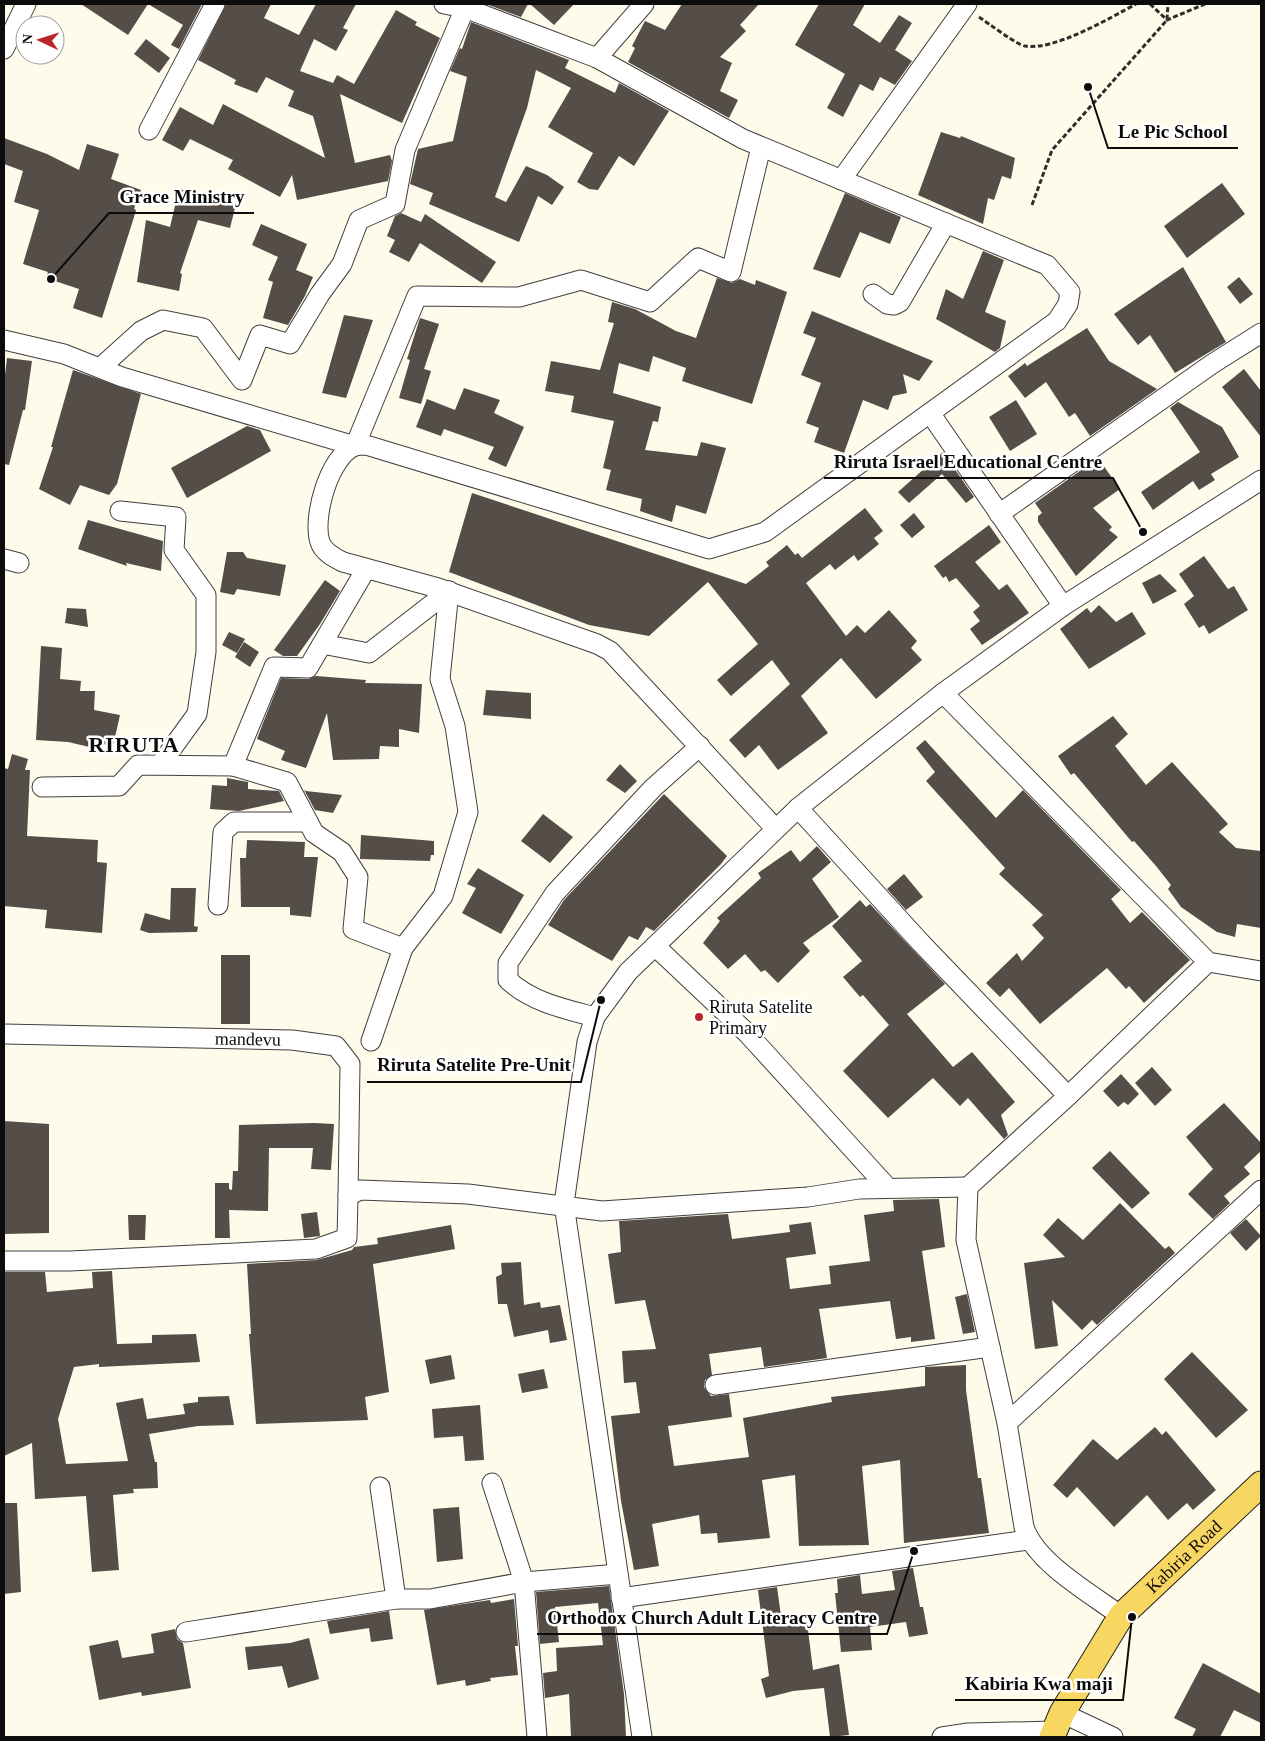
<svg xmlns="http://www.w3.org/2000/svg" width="1265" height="1741" font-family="Georgia,serif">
	<rect width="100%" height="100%" fill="#fffbeb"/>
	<!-- building -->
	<path fill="#544d48" d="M 81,4 L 202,4 L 179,49 L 171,45 L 183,25 L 148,4 L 128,35 Z
		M 226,4 L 271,4 L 264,18 L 299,35 L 316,4 L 356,4 L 343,28 L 348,30 L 336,51 L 314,39 L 300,71 L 333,83 L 337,75 L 354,84 L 396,10 L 417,22 L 415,25 L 440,38 L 402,123 L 340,94 L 355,163 L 390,155 L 392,161 L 388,181 L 297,200 L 292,175 L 280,197 L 228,169 L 233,160 L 190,139 L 183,151 L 162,140 L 180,107 L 213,125 L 223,104 L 325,158 L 313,116 L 288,106 L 294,91 L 266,77 L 257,93 L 234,84 L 236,80 L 198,60 Z
		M 486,4 L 528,4 L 521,17 Z
		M 530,4 L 574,4 L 554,25 Z
		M 682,4 L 759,4 L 740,25 L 746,31 L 720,57 L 732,63 L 720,91 L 738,100 L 729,118 L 628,62 L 635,48 L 632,46 L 645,21 L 665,30 Z
		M 819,4 L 865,4 L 853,25 L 880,43 L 899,15 L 912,23 L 895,50 L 912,61 L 895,85 L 880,77 L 873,91 L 860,84 L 843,117 L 827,108 L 845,74 L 795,45 Z
		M 471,22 L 569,60 L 565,68 L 615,93 L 619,83 L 669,111 L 634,166 L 619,156 L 598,190 L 589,189 L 577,182 L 593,153 L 548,127 L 571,88 L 536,70 L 527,108 L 495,197 L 506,202 L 526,166 L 547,175 L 564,187 L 552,205 L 538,196 L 519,242 L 429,204 L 433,193 L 410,184 L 418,149 L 453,141 L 467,77 L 450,71 L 460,48 L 462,49 Z
		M 146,39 L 170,58 L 159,73 L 134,54 Z
		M 941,132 L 960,138 L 961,136 L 1015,158 L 1011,179 L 1002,176 L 994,200 L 988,198 L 983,224 L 918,195 Z
		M 4,138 L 47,154 L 79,170 L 87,144 L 119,154 L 111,179 L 141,190 L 134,209 L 136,210 L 134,217 L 102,318 L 73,308 L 79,289 L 46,278 L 48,272 L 23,264 L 39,210 L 14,202 L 23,171 L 4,164 Z
		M 1222,183 L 1245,214 L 1187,258 L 1164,226 Z
		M 179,189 L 236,204 L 230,228 L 198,220 L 180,273 L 182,274 L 179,291 L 137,282 L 146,220 L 170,227 Z
		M 845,193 L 901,217 L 890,244 L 860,232 L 840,278 L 813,269 Z
		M 401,213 L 421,222 L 425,214 L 496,262 L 482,283 L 420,243 L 409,262 L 389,252 L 395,240 L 387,236 L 395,216 Z
		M 261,224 L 307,244 L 296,270 L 313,277 L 305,296 L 288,325 L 263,318 L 273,282 L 268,280 L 278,257 L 252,245 Z
		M 983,251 L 1004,260 L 985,312 L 1006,321 L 1000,348 L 995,352 L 936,319 L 946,289 L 963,299 Z
		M 1183,267 L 1226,342 L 1175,373 L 1150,335 L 1138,345 L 1114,314 Z
		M 1239,277 L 1253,294 L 1240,304 L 1227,287 Z
		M 717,278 L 732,283 L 740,279 L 755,285 L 756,280 L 787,292 L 752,404 L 682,381 L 686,368 L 653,356 L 649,372 L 619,363 L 613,393 L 661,407 L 658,422 L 653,421 L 645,450 L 697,456 L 701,442 L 726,448 L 706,514 L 676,505 L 672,522 L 640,511 L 642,499 L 606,490 L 611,470 L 603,468 L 614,421 L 571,412 L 574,396 L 545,391 L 551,361 L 600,370 L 614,323 L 608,322 L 612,302 L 635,309 L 676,331 L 696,338 Z
		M 812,311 L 933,361 L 919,381 L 903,374 L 907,393 L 893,396 L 888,410 L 863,400 L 844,453 L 814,442 L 819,428 L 806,423 L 821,383 L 801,375 L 816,338 L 803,333 Z
		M 344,315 L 373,320 L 346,398 L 322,393 Z
		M 420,318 L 439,324 L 424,369 L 431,371 L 421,404 L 399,398 L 410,360 L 407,359 Z
		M 1087,328 L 1109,361 L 1157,389 L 1090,436 L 1075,413 L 1069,417 L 1046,382 L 1025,398 L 1008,376 L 1025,363 L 1027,366 Z
		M 7,358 L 32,361 L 25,410 L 23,410 L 9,465 L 4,464 L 4,383 Z
		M 1244,369 L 1261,391 L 1261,437 L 1222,387 Z
		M 73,370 L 141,394 L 117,484 L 109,495 L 80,485 L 70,505 L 39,489 L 53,447 L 51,447 Z
		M 464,388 L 500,400 L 494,413 L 524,427 L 506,467 L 488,459 L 494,447 L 444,429 L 441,436 L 416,427 L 427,399 L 455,410 Z
		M 1016,400 L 1037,434 L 1010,451 L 989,417 Z
		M 1178,402 L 1222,427 L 1239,457 L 1211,474 L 1215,480 L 1199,490 L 1193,481 L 1153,510 L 1141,492 L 1200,452 L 1170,408 Z
		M 247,426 L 260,430 L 271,451 L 187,498 L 171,468 Z
		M 943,452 L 974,497 L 966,503 L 942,474 L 909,503 L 898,492 Z
		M 1098,458 L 1120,489 L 1093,508 L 1112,527 L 1109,530 L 1118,537 L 1076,576 L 1038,522 L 1038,516 L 1042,513 L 1035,503 Z
		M 472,493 L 746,584 L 769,566 L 766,562 L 787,545 L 795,555 L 798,553 L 802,558 L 865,508 L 883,531 L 874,538 L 879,544 L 858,561 L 854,555 L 835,570 L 830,564 L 806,583 L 846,636 L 857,625 L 865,633 L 889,610 L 917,641 L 911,648 L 922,660 L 876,699 L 841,658 L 801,696 L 828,733 L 778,770 L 759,745 L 745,758 L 729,740 L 790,684 L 772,660 L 731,696 L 717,680 L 758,644 L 708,582 L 649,636 L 589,625 L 449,572 Z
		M 914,513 L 925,527 L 912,538 L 900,525 Z
		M 88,520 L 163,541 L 161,571 L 126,563 L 127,566 L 78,549 Z
		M 989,525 L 1001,542 L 975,562 L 999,590 L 1007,584 L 1029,613 L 982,645 L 970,629 L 980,621 L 973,612 L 980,606 L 956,578 L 949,582 L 946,576 L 943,578 L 934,566 Z
		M 227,552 L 243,552 L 247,558 L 286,565 L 280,596 L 237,589 L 234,595 L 220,592 Z
		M 1204,556 L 1228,589 L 1234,586 L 1248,610 L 1209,634 L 1204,625 L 1199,628 L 1184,604 L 1194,596 L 1179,574 Z
		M 1160,574 L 1177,591 L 1153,604 L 1142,583 Z
		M 325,580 L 340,591 L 320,624 L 297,656 L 283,656 L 274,650 Z
		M 1099,605 L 1116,622 L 1132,612 L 1146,634 L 1089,669 L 1060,629 L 1087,608 L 1091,613 Z
		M 67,608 L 86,609 L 88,627 L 65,623 Z
		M 229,632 L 245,639 L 237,653 L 222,645 Z
		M 244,642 L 259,652 L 250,667 L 235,657 Z
		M 41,646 L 62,648 L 60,679 L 81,681 L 80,691 L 95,691 L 94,710 L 120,715 L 113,746 L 99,743 L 98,749 L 68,742 L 36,740 Z
		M 316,676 L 366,680 L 365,683 L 422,684 L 419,733 L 399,729 L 399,747 L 380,746 L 379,759 L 333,760 L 327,713 L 306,768 L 281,760 L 285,751 L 257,739 L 263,723 L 281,678 L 308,679 Z
		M 486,690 L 531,693 L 531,719 L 483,715 Z
		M 1113,716 L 1128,734 L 1115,746 L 1146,785 L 1172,762 L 1228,824 L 1219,832 L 1236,848 L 1261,851 L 1261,928 L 1237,924 L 1235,937 L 1217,932 L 1181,907 L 1168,889 L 1171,885 L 1156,866 L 1134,841 L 1132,842 L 1074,773 L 1071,775 L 1058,756 Z
		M 925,740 L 996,818 L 1023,790 L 1121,890 L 1111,899 L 1130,923 L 1142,912 L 1190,960 L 1144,1003 L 1129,986 L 1126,989 L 1107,968 L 1040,1024 L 1009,988 L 1000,997 L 986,983 L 1017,953 L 1022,961 L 1044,938 L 1032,925 L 1043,915 L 999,874 L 1005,868 L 926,781 L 935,772 L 916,748 Z
		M 12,754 L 28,759 L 25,770 L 30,770 L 27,836 L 98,840 L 97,862 L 107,863 L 102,933 L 45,928 L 47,910 L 4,906 L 4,768 L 8,769 Z
		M 620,764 L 637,781 L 625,793 L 606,780 Z
		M 227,778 L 248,782 L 248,789 L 279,791 L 284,801 L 239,811 L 210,809 L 212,785 L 227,786 Z
		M 304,790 L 306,791 L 342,795 L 333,813 L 315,810 Z
		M 664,794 L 727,856 L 721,864 L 654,931 L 646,927 L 638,940 L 629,936 L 612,961 L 548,925 L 564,900 Z
		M 543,814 L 573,837 L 550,863 L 521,841 Z
		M 361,835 L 434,841 L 434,855 L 431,855 L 430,861 L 360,859 Z
		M 247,840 L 305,842 L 304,857 L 318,857 L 311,917 L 290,915 L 290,907 L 241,907 L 240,858 L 246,858 Z
		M 817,846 L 831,862 L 812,879 L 839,917 L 803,943 L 810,951 L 778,983 L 765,970 L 761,972 L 745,954 L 728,969 L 703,943 L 720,921 L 717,918 L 761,878 L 758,873 L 791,850 L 800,862 Z
		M 478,868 L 524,895 L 501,934 L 462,913 L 476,888 L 467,884 Z
		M 904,874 L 923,897 L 906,910 L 887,889 Z
		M 171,888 L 196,888 L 194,926 L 198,927 L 197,932 L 149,933 L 140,930 L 145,913 L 170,920 Z
		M 860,900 L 866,907 L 870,904 L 945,984 L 907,1014 L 953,1067 L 972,1052 L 1015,1102 L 1001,1115 L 1008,1135 L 1004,1139 L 968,1098 L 960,1106 L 933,1078 L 888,1118 L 843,1071 L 889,1025 L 863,995 L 860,997 L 843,977 L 862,961 L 832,926 Z
		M 221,955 L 250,955 L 250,1024 L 221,1024 Z
		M 1152,1067 L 1172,1090 L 1155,1106 L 1135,1083 Z
		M 1121,1074 L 1139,1094 L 1128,1105 L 1124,1102 L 1118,1107 L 1103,1091 Z
		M 1224,1103 L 1261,1143 L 1261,1151 L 1244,1167 L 1250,1174 L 1224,1196 L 1230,1203 L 1213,1219 L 1188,1194 L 1213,1169 L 1186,1137 Z
		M 4,1121 L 49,1124 L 49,1233 L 4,1234 Z
		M 314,1123 L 334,1124 L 331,1170 L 311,1169 L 313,1148 L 269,1148 L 268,1211 L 229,1210 L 230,1238 L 215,1238 L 215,1183 L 229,1183 L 229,1189 L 232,1190 L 233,1171 L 238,1171 L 239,1125 Z
		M 1110,1151 L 1150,1193 L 1132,1209 L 1092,1168 Z
		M 939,1199 L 945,1247 L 922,1251 L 935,1339 L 911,1342 L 911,1337 L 896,1339 L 890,1301 L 819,1309 L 827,1358 L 764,1367 L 761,1347 L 709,1354 L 712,1375 L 705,1380 L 704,1387 L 711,1396 L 729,1394 L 732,1417 L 668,1426 L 674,1466 L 749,1457 L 743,1418 L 832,1402 L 831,1397 L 925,1386 L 925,1367 L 966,1365 L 966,1390 L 978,1478 L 981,1478 L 989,1533 L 904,1543 L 900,1460 L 862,1466 L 869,1545 L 799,1546 L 795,1475 L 762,1480 L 770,1538 L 718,1543 L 717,1533 L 701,1534 L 699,1515 L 652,1524 L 659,1566 L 634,1570 L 621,1501 L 611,1416 L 640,1413 L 636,1382 L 624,1383 L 622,1351 L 656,1349 L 645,1300 L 615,1304 L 608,1254 L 621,1252 L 619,1221 L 728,1214 L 732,1239 L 790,1232 L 789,1225 L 811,1222 L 816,1254 L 786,1258 L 790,1289 L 831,1284 L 829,1266 L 870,1261 L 864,1215 L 894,1211 L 893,1200 Z
		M 1120,1203 L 1165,1249 L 1169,1246 L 1175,1253 L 1097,1325 L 1092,1320 L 1082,1330 L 1052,1300 L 1058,1346 L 1035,1349 L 1024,1263 L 1065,1257 L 1043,1235 L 1058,1218 L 1083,1240 Z
		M 317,1212 L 320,1236 L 304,1238 L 301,1214 Z
		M 128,1215 L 146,1215 L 145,1240 L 129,1240 Z
		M 1246,1219 L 1261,1236 L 1246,1251 L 1230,1233 Z
		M 451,1225 L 455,1249 L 373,1264 L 389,1392 L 365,1397 L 368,1420 L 256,1424 L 249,1334 L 251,1334 L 247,1264 L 317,1260 L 352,1250 L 354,1247 L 378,1244 L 377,1238 Z
		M 521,1262 L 524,1305 L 540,1302 L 541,1308 L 560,1305 L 567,1340 L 550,1343 L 548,1330 L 514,1337 L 507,1304 L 498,1304 L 496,1277 L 502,1274 L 501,1263 Z
		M 112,1271 L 117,1344 L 152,1343 L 152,1335 L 196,1334 L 200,1362 L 99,1367 L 99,1364 L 74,1367 L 58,1419 L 66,1464 L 128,1461 L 116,1403 L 143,1398 L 147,1419 L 185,1414 L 183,1404 L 198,1402 L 198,1397 L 229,1396 L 234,1425 L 198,1426 L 149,1434 L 155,1462 L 157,1462 L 158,1488 L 133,1489 L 134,1493 L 113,1495 L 119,1570 L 92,1572 L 86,1496 L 35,1499 L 32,1443 L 4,1456 L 4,1272 L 45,1272 L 47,1292 L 93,1288 L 92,1272 Z
		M 967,1294 L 975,1332 L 963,1334 L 955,1297 Z
		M 1192,1352 L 1248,1410 L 1216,1438 L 1164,1379 Z
		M 451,1355 L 455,1379 L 430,1384 L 425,1360 Z
		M 544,1369 L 548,1388 L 522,1393 L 518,1374 Z
		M 480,1405 L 484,1460 L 465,1461 L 463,1436 L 434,1438 L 432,1409 Z
		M 1155,1427 L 1162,1435 L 1166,1431 L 1216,1490 L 1193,1510 L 1187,1503 L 1168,1520 L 1147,1495 L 1114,1527 L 1077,1487 L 1067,1498 L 1053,1485 L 1093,1439 L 1117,1460 Z
		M 4,1503 L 17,1503 L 21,1592 L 4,1594 Z
		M 459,1507 L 463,1559 L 437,1562 L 433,1509 Z
		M 913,1568 L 920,1607 L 923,1607 L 928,1634 L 909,1637 L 906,1622 L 870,1627 L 872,1650 L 841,1652 L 835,1593 L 838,1593 L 837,1579 L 860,1575 L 862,1594 L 895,1590 L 892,1571 Z
		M 609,1586 L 624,1694 L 626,1737 L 571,1737 L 569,1694 L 545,1698 L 543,1673 L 557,1671 L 556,1648 L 603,1645 L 598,1603 L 555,1607 L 559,1642 L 540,1644 L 536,1592 Z
		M 777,1587 L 781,1616 L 806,1614 L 813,1670 L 839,1664 L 849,1735 L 830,1737 L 824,1688 L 793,1691 L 766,1698 L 761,1679 L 769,1676 L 758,1590 Z
		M 514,1599 L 518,1646 L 515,1646 L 518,1675 L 490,1678 L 491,1681 L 466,1686 L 465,1680 L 437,1685 L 424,1610 L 490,1600 L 491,1603 Z
		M 389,1611 L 393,1639 L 371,1642 L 369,1628 L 330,1634 L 327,1621 Z
		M 175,1629 L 177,1639 L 183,1643 L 191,1688 L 142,1696 L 141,1692 L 99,1700 L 89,1646 L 118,1640 L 122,1658 L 154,1653 L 151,1634 Z
		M 309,1638 L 319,1679 L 288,1688 L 282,1666 L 248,1670 L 245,1647 L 290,1643 Z
		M 1203,1663 L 1261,1694 L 1261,1723 L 1234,1710 L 1220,1737 L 1192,1737 L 1196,1729 L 1174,1718 Z"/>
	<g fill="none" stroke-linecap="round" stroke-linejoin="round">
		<!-- minor casing -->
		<g stroke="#3f3f3f" stroke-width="21">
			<g id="minor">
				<path d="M 444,4 L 465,8 L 597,58 L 743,139 L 1037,261 L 1047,265 L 1070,292 L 1068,304 L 1057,321 L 765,532 L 709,549 L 366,445 C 363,445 358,445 355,446 C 329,456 312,518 320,542 C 323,552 335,558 343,562 L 438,588 L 597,644 L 610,651 L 775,828"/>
				<path d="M 4,49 L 26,4"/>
				<path d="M 597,58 L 644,4"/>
				<path d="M 149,130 L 215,4"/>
				<path d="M 841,180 L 967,4"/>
				<path d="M 873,294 L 887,304 L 894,305 L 900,302 L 946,223"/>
				<path d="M 4,340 L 64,354 L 122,377 L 355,446 L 417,296 L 519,297 L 581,280 L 650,302 L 698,258 L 731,272 L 761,147"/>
				<path d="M 100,368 L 141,331 L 163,320 L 203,328 L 242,380 L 260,335 L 290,344 L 320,294 L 342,264 L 359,220 L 395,204 L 405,150 L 465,8"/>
				<path d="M 930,413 L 1063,606"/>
				<path d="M 120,511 L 176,517 L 174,550 L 206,595 L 206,652 L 197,714 L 160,765"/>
				<path d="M 999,514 L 1212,364 L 1261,333"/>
				<path d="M 4,559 L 19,563"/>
				<path d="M 322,644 L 369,653 L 449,591"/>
				<path d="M 943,693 L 1208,962 L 1261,971"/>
				<path d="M 233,766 L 287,782 L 314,833 L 342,852 L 358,877 L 353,929 L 403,948 L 371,1041"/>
				<path d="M 42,787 L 119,786 L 138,765 L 233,766 L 274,667 L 308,668 L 366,569"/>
				<path d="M 798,808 L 921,943 L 1068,1096"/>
				<path d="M 218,905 L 223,832 L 234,822 L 308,822"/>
				<path d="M 655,946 L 747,1033 L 888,1188"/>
				<path d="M 403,948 L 443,896 L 468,812 L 455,726 L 440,679 L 449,591"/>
				<path d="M 595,1017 C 565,1009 531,1002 508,980 L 508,963 L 555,893 L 653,788 L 700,746"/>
				<path id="s1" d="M 4,1034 L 292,1040 L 336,1046 L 350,1064 L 348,1196"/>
				<path d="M 4,1261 L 70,1261 L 316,1249 L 347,1238 L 348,1196 L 360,1190 L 468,1194 L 602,1211 L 808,1197 L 859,1189 L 968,1187"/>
				<path d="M 715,1385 L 990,1347"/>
				<path d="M 1007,1423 L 1261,1190"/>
				<path d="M 492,1483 L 524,1582 L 537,1737"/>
				<path d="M 380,1487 L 396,1599"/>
				<path d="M 621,1598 L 1028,1540"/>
				<path d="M 1121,1616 C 1090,1593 1036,1563 1024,1527 L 1007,1423 L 966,1240 L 968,1187 L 1068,1096 L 1208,962"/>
				<path d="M 186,1632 L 396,1599 L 430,1599 L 524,1582 L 618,1574"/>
				<path d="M 1062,1713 L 1113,1737"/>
				<path d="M 642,1737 L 564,1204 L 587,1042 L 595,1017 L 628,972 L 798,808 L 943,693 L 1063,606 L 1261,480"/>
				<path d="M 942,1737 L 968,1733 L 1055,1731"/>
			</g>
		</g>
		<!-- major casing -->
		<g stroke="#1d1d1d" stroke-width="27">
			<g id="major">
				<path id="s2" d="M 1052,1737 L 1062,1713 L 1121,1616 L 1261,1484"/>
			</g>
		</g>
		<!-- path -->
		<path stroke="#2e2e2e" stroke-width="3" stroke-dasharray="5 2.5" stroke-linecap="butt" d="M 1150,4 L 1167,20 L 1205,4
			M 979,17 C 988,23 1017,45 1025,46 C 1054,51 1110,18 1136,4
			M 1032,205 L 1052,150 L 1167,20 L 1168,4"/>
		<!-- minor -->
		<use href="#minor" stroke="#fff" stroke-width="19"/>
		<!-- major -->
		<use href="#major" stroke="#f8d662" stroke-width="25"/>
	</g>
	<!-- markers -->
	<circle fill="#bb252a" stroke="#fff" stroke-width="2" cx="699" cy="1017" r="5"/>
	<g text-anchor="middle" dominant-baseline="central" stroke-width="5" stroke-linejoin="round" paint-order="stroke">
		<!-- poi labels -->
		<g font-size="18" fill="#0c0c0c" stroke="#fff" text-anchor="start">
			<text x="709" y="1007">Riruta Satelite<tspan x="709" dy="21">Primary</tspan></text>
		</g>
		<!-- street labels -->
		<g font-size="18" fill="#0c0c0c" stroke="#fff">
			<text stroke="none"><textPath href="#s1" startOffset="244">mandevu</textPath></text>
			<text stroke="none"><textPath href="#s2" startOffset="226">Kabiria Road</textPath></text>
		</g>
		<!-- district labels -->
		<g font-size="22" font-weight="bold" letter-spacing="1" fill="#0c0c0c" stroke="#fff">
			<text x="134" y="744">RIRUTA</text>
		</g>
	</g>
	<!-- callouts -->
	<path fill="none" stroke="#0c0c0c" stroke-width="2" d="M1088 87L1108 148H1238M51 279L109 213H254M1143 532L1113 478H824M601 1000L581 1082H367M914 1551L887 1634H537M1132 1617L1123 1700H955"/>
	<g fill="#0c0c0c" stroke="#fff" stroke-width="2">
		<circle cx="1088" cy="87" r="5"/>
		<circle cx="51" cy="279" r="5"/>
		<circle cx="1143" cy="532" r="5"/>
		<circle cx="601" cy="1000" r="5"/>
		<circle cx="914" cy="1551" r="5"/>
		<circle cx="1132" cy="1617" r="5"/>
	</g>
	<g font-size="19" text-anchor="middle" font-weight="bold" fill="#0c0c0c" stroke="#fff" stroke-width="5" stroke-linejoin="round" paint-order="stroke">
		<text x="1173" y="138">Le Pic School</text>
		<text x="182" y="203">Grace Ministry</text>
		<text x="968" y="468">Riruta Israel Educational Centre</text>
		<text x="474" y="1071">Riruta Satelite Pre-Unit</text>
		<text x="712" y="1624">Orthodox Church Adult Literacy Centre</text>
		<text x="1039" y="1690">Kabiria Kwa maji</text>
	</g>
	<!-- border -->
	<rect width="1265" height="1741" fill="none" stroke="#0c0c0c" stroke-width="10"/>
	<!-- north arrow -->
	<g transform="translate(40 40) rotate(274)"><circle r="24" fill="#ffffff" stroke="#9e9e9e"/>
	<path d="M0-4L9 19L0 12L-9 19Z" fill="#bb252a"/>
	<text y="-8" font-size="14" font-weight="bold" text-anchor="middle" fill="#0c0c0c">N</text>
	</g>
</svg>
